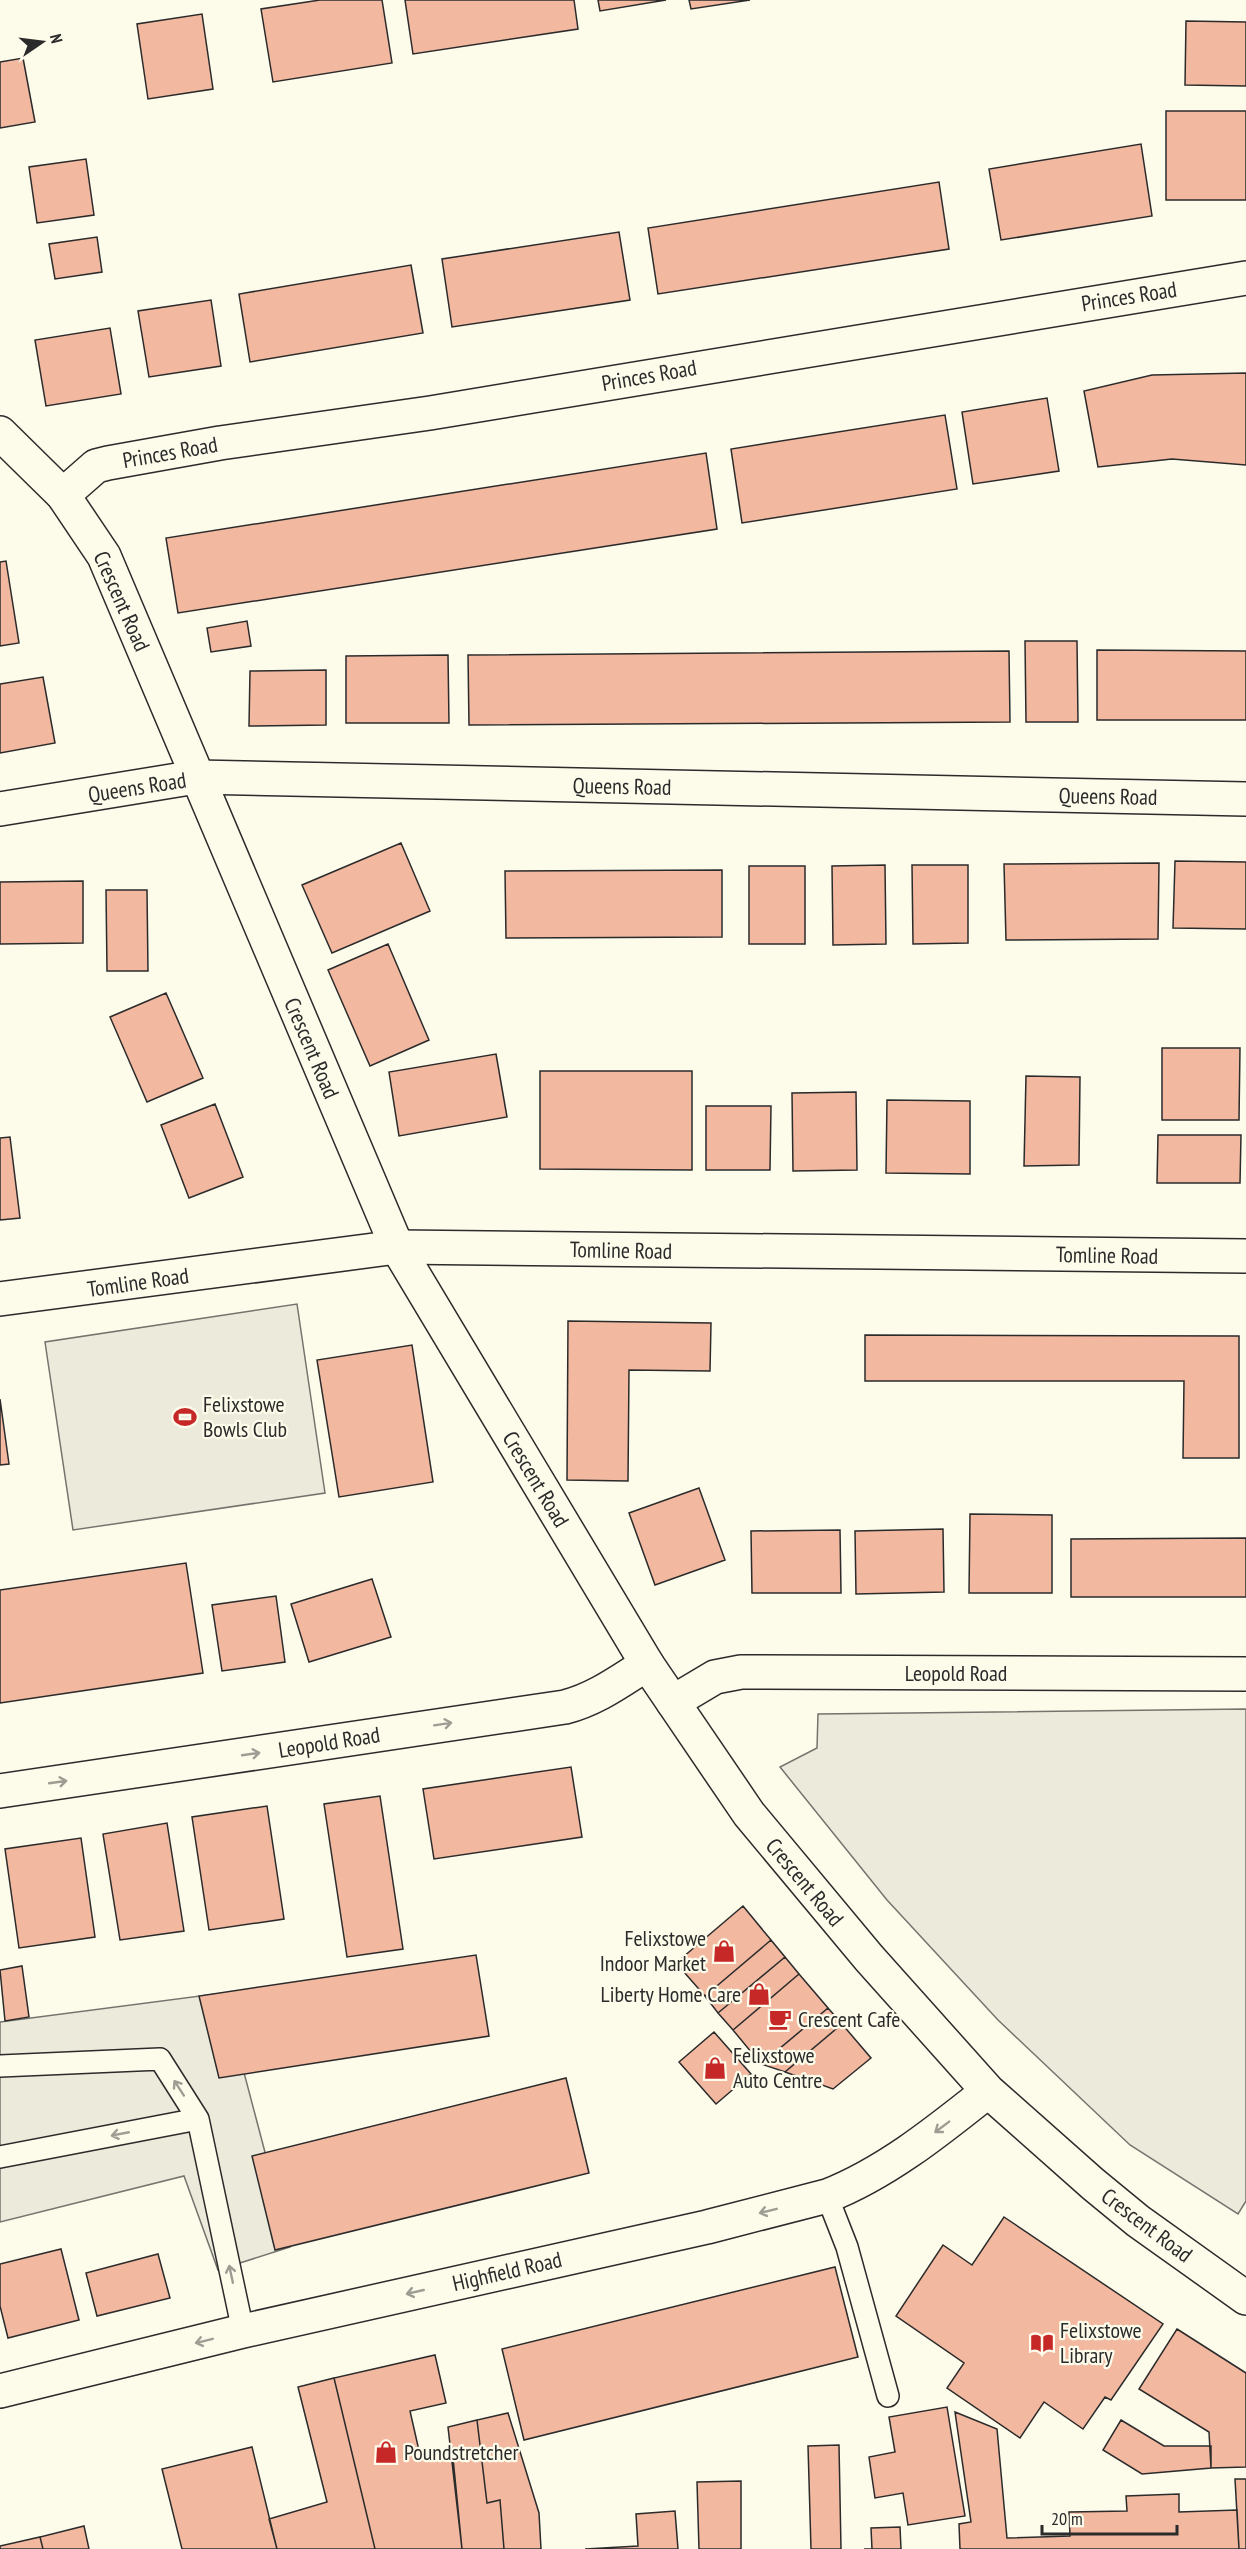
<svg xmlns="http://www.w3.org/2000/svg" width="1246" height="2549" font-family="'PT Sans Narrow',sans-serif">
	<rect width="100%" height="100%" fill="#fdfbea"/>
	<!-- garden -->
	<path fill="#ecebdb" stroke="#74746e" stroke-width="1.5" d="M 297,1304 L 325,1493 L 73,1530 L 45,1342 Z"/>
	<!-- parking -->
	<path fill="#eceadb" stroke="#74746e" stroke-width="1.5" d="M 1246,1709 L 1246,2201 L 1238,2214 L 1130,2145 L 998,2020 L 887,1900 L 780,1767 L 817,1748 L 818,1714 Z
		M 223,1993 L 290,2247 L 218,2270 L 184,2176 L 0,2222 L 0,2022 Z"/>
	<!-- building -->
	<path fill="#f2b8a0" stroke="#2b2b2b" stroke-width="1.5" d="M 320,0 L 382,0 L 392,63 L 273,82 L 261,9 Z
		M 405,0 L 574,0 L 578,29 L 413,54 Z
		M 598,0 L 666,0 L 600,11 Z
		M 689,0 L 750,0 L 691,9 Z
		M 202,14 L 213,89 L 148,99 L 137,24 Z
		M 1186,21 L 1246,22 L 1246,86 L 1185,85 Z
		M 23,58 L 35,122 L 0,128 L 0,62 Z
		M 1166,111 L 1246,111 L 1246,200 L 1166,200 Z
		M 1141,144 L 1152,216 L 1001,240 L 989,169 Z
		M 86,159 L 94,215 L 37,223 L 29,167 Z
		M 939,182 L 949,249 L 658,294 L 648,228 Z
		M 619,232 L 630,300 L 452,327 L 442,259 Z
		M 97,237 L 102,272 L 55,279 L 49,244 Z
		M 411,265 L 423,333 L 250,362 L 239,294 Z
		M 211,300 L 221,366 L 149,377 L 138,311 Z
		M 110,328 L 121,394 L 46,406 L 35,340 Z
		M 1246,373 L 1246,465 L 1172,459 L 1098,467 L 1084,391 L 1152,375 Z
		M 1047,398 L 1059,471 L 973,484 L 962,412 Z
		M 945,415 L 957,489 L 742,523 L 731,449 Z
		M 706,453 L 717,529 L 178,613 L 166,538 Z
		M 6,561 L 19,643 L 0,646 L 0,562 Z
		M 247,621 L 251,646 L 211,652 L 207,628 Z
		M 1025,641 L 1077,641 L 1078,722 L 1026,722 Z
		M 1097,650 L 1246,651 L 1246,720 L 1097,720 Z
		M 1009,651 L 1010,722 L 469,725 L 468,655 Z
		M 448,655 L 449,723 L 346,723 L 346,656 Z
		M 326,670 L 326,725 L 249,726 L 250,671 Z
		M 43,677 L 55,743 L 0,753 L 0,684 Z
		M 401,843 L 430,911 L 332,953 L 302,885 Z
		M 1175,861 L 1246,862 L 1246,929 L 1173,928 Z
		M 1159,863 L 1158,939 L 1006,940 L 1004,864 Z
		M 885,865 L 886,944 L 833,945 L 832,866 Z
		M 912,865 L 968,865 L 968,943 L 913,944 Z
		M 749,866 L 805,866 L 805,944 L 749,944 Z
		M 722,870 L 722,937 L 506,938 L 505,871 Z
		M 83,881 L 83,943 L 0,944 L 0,882 Z
		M 106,890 L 147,890 L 148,971 L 107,971 Z
		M 388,944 L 429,1040 L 370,1066 L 328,970 Z
		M 166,993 L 203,1078 L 147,1102 L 110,1017 Z
		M 1162,1048 L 1240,1048 L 1239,1120 L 1162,1120 Z
		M 496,1054 L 507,1117 L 399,1136 L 389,1072 Z
		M 540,1071 L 692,1071 L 692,1170 L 540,1169 Z
		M 1026,1076 L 1080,1077 L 1079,1165 L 1024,1166 Z
		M 856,1092 L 857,1170 L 793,1171 L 792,1093 Z
		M 887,1100 L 970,1101 L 970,1174 L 886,1173 Z
		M 215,1104 L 243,1177 L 189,1198 L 161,1125 Z
		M 706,1106 L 771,1106 L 770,1170 L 706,1170 Z
		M 1158,1135 L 1241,1135 L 1240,1183 L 1157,1183 Z
		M 10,1137 L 20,1218 L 0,1220 L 0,1138 Z
		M 568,1321 L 711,1323 L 710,1371 L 629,1370 L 628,1481 L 567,1480 Z
		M 865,1335 L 1239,1336 L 1239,1458 L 1183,1458 L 1184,1381 L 865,1381 Z
		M 412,1345 L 433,1482 L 339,1497 L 317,1360 Z
		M 0,1399 L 9,1464 L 0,1465 Z
		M 699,1488 L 725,1560 L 655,1585 L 629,1513 Z
		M 970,1514 L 1052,1515 L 1052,1593 L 969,1593 Z
		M 943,1529 L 944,1592 L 856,1594 L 855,1531 Z
		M 840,1530 L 841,1593 L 752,1593 L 751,1531 Z
		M 1246,1538 L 1246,1597 L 1071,1597 L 1071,1539 Z
		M 186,1563 L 203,1673 L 0,1703 L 0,1590 Z
		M 372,1579 L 391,1637 L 309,1662 L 291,1604 Z
		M 276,1596 L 285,1662 L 222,1671 L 212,1605 Z
		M 571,1767 L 582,1837 L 434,1859 L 423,1789 Z
		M 380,1796 L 403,1949 L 347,1957 L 324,1804 Z
		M 267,1806 L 284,1919 L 209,1930 L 192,1817 Z
		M 167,1823 L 184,1931 L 120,1940 L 103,1834 Z
		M 81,1838 L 95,1937 L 19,1948 L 5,1849 Z
		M 743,1906 L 771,1940 L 705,1996 L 676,1963 Z
		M 771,1940 L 785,1957 L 718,2013 L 705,1996 Z
		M 476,1955 L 489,2036 L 219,2078 L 199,1996 Z
		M 785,1957 L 799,1974 L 733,2030 L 718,2013 Z
		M 22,1966 L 29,2017 L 5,2021 L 0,1970 Z
		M 799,1974 L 828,2008 L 761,2064 L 733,2030 Z
		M 828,2008 L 842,2024 L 785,2072 L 761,2064 Z
		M 842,2024 L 871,2058 L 833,2089 L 785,2072 Z
		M 714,2032 L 751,2074 L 716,2104 L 679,2062 Z
		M 566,2078 L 589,2173 L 275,2250 L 252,2156 Z
		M 1004,2217 L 1163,2324 L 1111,2400 L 1105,2397 L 1083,2429 L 1044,2402 L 1020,2438 L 947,2388 L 964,2363 L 896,2316 L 943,2245 L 972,2265 Z
		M 61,2249 L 79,2320 L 8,2338 L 0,2306 L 0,2264 Z
		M 158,2254 L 170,2298 L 97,2316 L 86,2273 Z
		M 835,2267 L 858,2357 L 524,2440 L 502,2349 Z
		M 1177,2329 L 1246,2373 L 1246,2467 L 1211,2468 L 1209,2432 L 1139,2389 Z
		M 435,2355 L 446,2403 L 410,2411 L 420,2455 L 452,2448 L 462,2549 L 375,2549 L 334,2378 Z
		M 334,2378 L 375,2549 L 277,2549 L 269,2519 L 327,2502 L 298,2387 Z
		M 947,2407 L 965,2516 L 908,2525 L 903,2493 L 875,2498 L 869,2457 L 895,2452 L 889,2417 Z
		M 955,2412 L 997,2429 L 1007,2538 L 1070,2536 L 1069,2512 L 1127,2511 L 1126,2496 L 1179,2494 L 1179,2512 L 1237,2510 L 1239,2549 L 960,2549 L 959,2524 L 971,2522 Z
		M 508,2413 L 539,2513 L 541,2549 L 504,2549 L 500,2500 L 487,2503 L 477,2420 Z
		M 477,2420 L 487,2503 L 500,2500 L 504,2549 L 462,2549 L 448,2427 Z
		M 1121,2420 L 1164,2446 L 1211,2446 L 1211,2468 L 1142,2474 L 1103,2450 Z
		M 839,2445 L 841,2549 L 811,2549 L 808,2446 Z
		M 252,2447 L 277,2549 L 182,2549 L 162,2469 Z
		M 1235,2479 L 1246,2479 L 1246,2549 L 1239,2549 Z
		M 741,2481 L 741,2549 L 699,2549 L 697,2482 Z
		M 675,2511 L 678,2549 L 585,2549 L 638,2546 L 636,2514 Z
		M 84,2526 L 89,2549 L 43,2549 L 40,2537 Z
		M 900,2527 L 901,2549 L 864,2549 L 872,2549 L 871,2528 Z
		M 40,2537 L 43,2549 L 0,2549 L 0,2546 Z"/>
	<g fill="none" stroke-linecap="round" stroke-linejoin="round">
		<!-- service casing -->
		<g stroke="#2b2b2b" stroke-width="24">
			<path id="service" d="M 0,2066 L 160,2059 L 198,2119 L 243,2331
				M 0,2157 L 198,2119
				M 827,2196 L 847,2247 L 888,2396"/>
		</g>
		<!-- minor casing -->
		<g stroke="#2b2b2b" stroke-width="36">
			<path id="minor" d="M 63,495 L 96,466 L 108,463 L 220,443 L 430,413 L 1246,278
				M 0,809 L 196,777 L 1246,799
				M 0,1299 L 397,1247 L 1246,1256
				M 673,1702 L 715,1677 L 741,1672 L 1246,1674"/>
		</g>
		<!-- tertiary casing -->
		<g stroke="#2b2b2b" stroke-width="36">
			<path id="tertiary" d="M 0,433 L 63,495 L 104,556 L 397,1247 L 647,1664"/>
		</g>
		<!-- primary casing -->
		<g stroke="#2b2b2b" stroke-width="36">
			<path id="primary" d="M 0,1791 L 565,1707 C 596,1699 620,1681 647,1664 L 749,1814 L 869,1958 L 988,2091 L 1093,2184 L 1138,2221 L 1246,2298
				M 0,2391 L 243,2331 L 707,2227 L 827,2196 C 886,2173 939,2130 988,2091"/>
		</g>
		<!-- service -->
		<use href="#service" stroke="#fdfbea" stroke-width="21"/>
		<!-- minor -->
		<use href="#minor" stroke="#fdfbea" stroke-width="33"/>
		<!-- tertiary -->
		<use href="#tertiary" stroke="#fdfbea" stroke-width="33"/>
		<!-- primary -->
		<use href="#primary" stroke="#fdfbea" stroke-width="33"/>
	</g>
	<!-- one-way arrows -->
	<defs><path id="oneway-shaft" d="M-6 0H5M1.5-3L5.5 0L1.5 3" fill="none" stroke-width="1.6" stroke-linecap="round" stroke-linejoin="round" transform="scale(1.5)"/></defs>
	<g stroke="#9e9d94">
		<use href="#oneway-shaft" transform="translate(443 1724) rotate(-9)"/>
		<use href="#oneway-shaft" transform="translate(251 1754) rotate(-8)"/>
		<use href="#oneway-shaft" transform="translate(58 1782) rotate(-8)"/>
		<use href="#oneway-shaft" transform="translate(179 2088) rotate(-123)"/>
		<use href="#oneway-shaft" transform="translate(942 2127) rotate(143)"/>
		<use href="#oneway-shaft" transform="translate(120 2134) rotate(169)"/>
		<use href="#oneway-shaft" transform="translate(768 2211) rotate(166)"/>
		<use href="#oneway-shaft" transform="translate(231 2274) rotate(-102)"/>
		<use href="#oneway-shaft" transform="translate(415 2292) rotate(167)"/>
		<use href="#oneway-shaft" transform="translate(204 2341) rotate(166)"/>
	</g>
	<!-- icons -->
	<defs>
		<g id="stadium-bare" transform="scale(1.8)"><path d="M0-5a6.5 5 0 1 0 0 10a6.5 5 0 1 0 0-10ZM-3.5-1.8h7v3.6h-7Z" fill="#c62828" stroke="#fdfbea" stroke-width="2.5" paint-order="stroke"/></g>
		<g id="shop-bare" transform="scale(1.8)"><path d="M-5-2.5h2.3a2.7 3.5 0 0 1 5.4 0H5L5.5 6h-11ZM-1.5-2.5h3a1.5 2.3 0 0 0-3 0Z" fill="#c62828" stroke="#fdfbea" stroke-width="2.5" paint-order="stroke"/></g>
		<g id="cafe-bare" transform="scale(1.8)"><path d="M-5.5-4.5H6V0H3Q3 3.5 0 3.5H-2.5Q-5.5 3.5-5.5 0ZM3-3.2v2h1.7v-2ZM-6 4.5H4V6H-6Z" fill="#c62828" stroke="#fdfbea" stroke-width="2.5" paint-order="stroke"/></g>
		<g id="library-bare" transform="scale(1.8)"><path d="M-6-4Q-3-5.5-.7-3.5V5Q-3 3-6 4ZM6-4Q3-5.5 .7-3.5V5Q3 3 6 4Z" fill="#c62828" stroke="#fdfbea" stroke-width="2.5" paint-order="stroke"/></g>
	</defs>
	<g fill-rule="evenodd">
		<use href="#stadium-bare" x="185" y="1417"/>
		<use href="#shop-bare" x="724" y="1951"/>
		<use href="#shop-bare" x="759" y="1994"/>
		<use href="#cafe-bare" x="780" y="2019"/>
		<use href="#shop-bare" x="715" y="2068"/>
		<use href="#library-bare" x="1042" y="2343"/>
		<use href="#shop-bare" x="386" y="2452"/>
	</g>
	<g text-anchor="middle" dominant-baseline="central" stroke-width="4.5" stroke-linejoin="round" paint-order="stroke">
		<!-- street labels -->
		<g font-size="22" fill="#2b2b2b" stroke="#fdfbea">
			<text transform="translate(1129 296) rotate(-9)">Princes Road</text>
			<text transform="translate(649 375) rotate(-10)">Princes Road</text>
			<text transform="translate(170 452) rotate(-10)">Princes Road</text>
			<text transform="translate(122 601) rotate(66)">Crescent Road</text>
			<text transform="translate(622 786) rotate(1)">Queens Road</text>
			<text transform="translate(137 787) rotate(-9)">Queens Road</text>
			<text transform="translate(1108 796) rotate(1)">Queens Road</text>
			<text transform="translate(312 1048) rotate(67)">Crescent Road</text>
			<text transform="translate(621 1250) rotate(1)">Tomline Road</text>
			<text transform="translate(1107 1255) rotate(1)">Tomline Road</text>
			<text transform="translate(138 1282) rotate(-8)">Tomline Road</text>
			<text transform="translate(536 1479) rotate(59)">Crescent Road</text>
			<text x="956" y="1673">Leopold Road</text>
			<text transform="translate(329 1742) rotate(-9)">Leopold Road</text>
			<text transform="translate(805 1882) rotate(50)">Crescent Road</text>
			<text transform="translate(1147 2225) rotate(37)">Crescent Road</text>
			<text transform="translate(507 2271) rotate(-13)">Highfield Road</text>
		</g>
		<!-- poi labels -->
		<g font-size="22" fill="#2b2b2b" stroke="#fdfbea" text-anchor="start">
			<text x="203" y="1404">Felixstowe<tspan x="203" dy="25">Bowls Club</tspan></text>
			<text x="706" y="1938" text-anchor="end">Felixstowe<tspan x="706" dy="25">Indoor Market</tspan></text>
			<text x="741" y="1994" text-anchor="end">Liberty Home Care</text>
			<text x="798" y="2019">Crescent Cafe</text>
			<text x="733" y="2055">Felixstowe<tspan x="733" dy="25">Auto Centre</tspan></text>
			<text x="1060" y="2330">Felixstowe<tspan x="1060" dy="25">Library</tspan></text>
			<text x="404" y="2452">Poundstretcher</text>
		</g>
	</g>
	<!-- north arrow -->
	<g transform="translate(42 42) rotate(76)" stroke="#fdfbea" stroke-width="4.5" paint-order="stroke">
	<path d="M0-4.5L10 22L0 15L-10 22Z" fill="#2b2b2b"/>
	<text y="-9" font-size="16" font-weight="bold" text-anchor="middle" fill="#2b2b2b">N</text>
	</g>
	<!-- scale -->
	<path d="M1042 2525v9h135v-9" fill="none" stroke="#2b2b2b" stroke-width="3"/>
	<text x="1051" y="2525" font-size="18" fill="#2b2b2b" stroke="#fdfbea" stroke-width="4.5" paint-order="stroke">20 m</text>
</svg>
